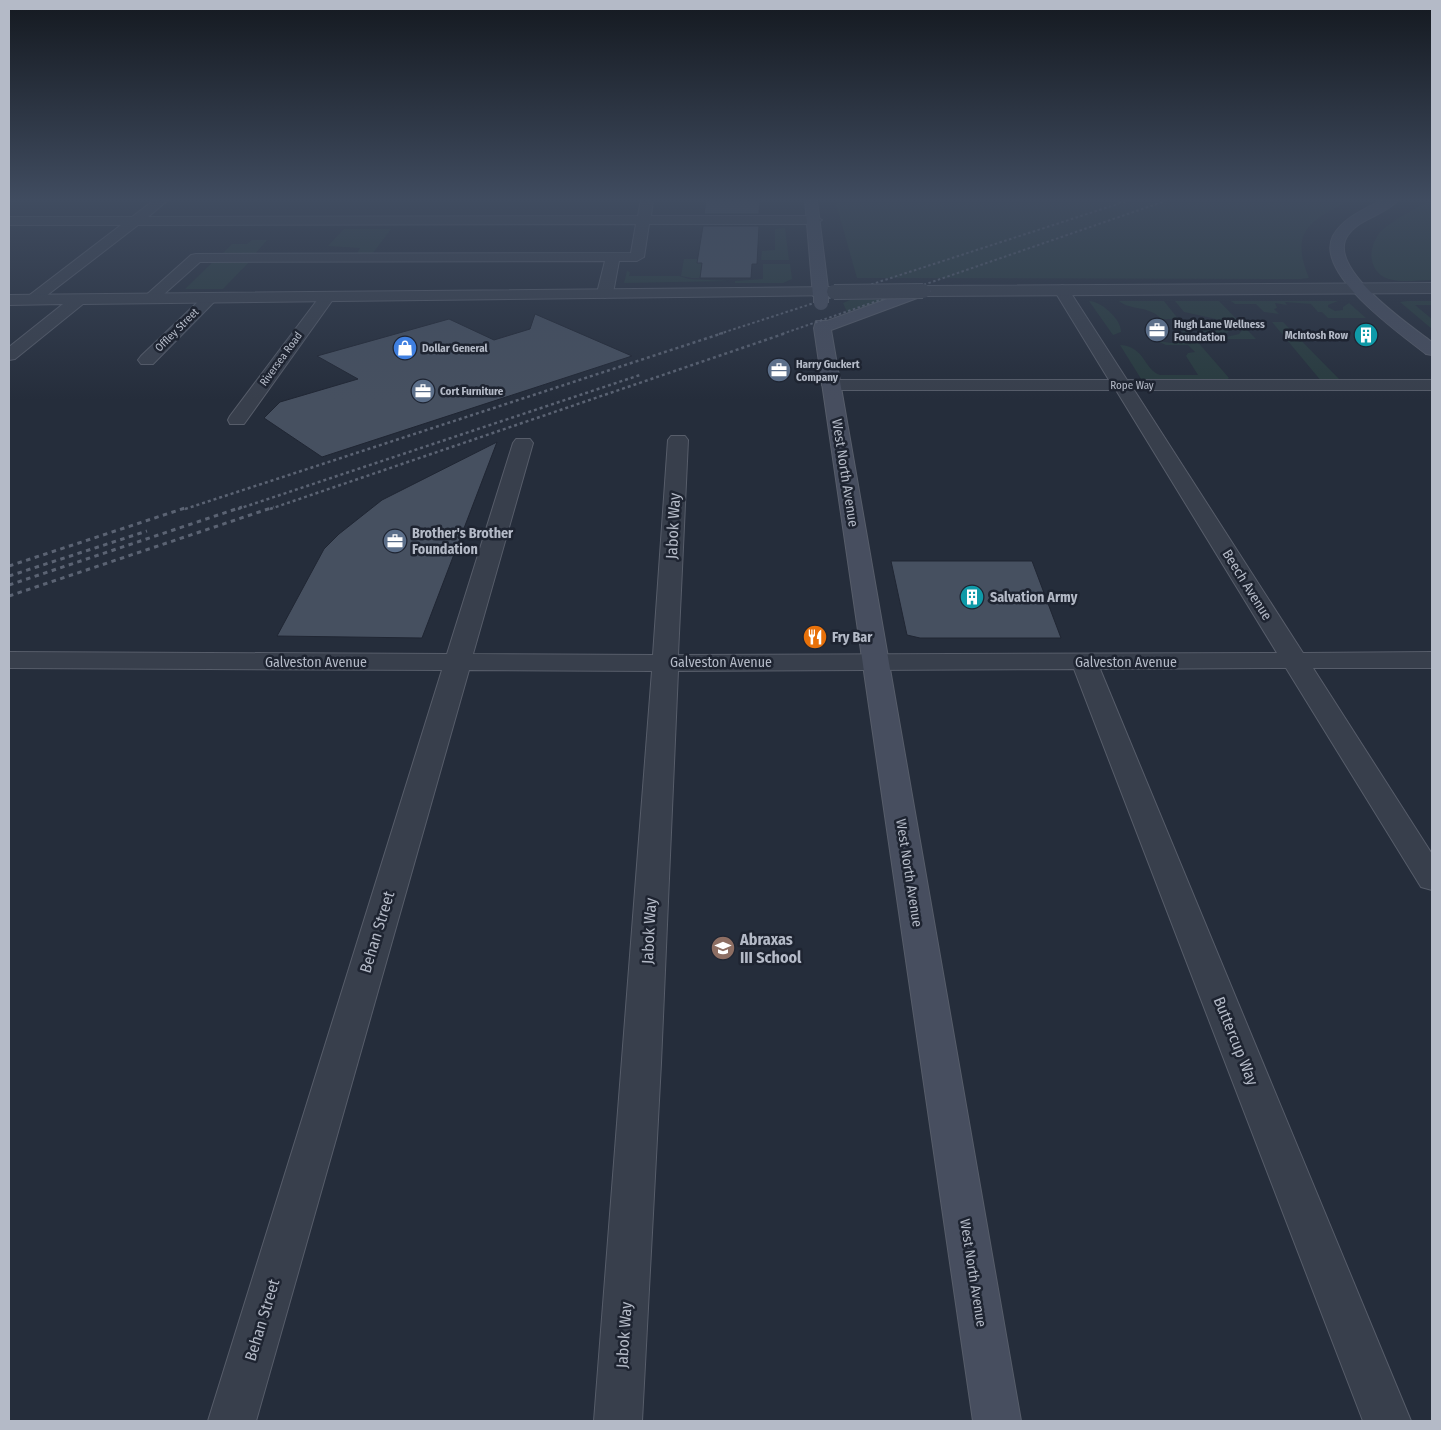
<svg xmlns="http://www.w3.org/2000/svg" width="1441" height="1430" font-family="'Fira Sans Condensed',sans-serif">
	<rect width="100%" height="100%" fill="#252d3b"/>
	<!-- green -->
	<path fill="#283b3e" d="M 835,200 L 1350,200 C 1311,221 1289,230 1309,278 L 1300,279 L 857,278 Z
		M 1430,200 L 1432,200 L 1432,280 C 1411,280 1379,288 1372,261 C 1370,252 1373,243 1378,235 C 1386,223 1417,208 1430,200 Z
		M 785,228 L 789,260 L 761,260 L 762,251 L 775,250 L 775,229 Z
		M 344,229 L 391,229 L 373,253 L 357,253 L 360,248 L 328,246 Z
		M 252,240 L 267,240 L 255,254 L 222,254 L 232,244 L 247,244 Z
		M 216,259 L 252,259 L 223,289 L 185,289 Z
		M 684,259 L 698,259 L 697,263 L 702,263 L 700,278 L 730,278 L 691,278 L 681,276 Z
		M 763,264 L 790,264 L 792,279 L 783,283 L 735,283 L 735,281 L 763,279 Z
		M 627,271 L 630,272 L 629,276 L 679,276 L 689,279 L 729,281 L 624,283 Z
		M 888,299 L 847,312 L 843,303 L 850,300 Z
		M 1089,301 C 1101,301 1122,320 1121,332 L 1113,335 Z
		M 1119,301 L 1164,301 L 1190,334 L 1205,337 L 1207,339 L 1196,340 L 1229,378 L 1226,380 L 1143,382 L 1120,345 C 1146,347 1143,369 1160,375 L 1198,375 L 1186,356 L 1188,353 L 1195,352 L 1188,345 L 1166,345 L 1157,341 L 1172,343 L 1190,341 L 1173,319 L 1161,319 C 1149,305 1131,311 1119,301 Z
		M 1175,301 L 1219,301 L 1256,339 L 1223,339 L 1222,338 L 1239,334 L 1242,330 L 1230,322 L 1184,312 Z
		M 1231,301 L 1338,301 L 1328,305 L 1328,307 L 1335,311 L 1343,310 L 1343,307 L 1349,303 L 1366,318 L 1328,318 L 1322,312 L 1318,312 L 1311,304 L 1285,302 L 1287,305 L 1275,303 L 1277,308 L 1274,309 L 1279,314 L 1264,312 L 1256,304 L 1235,304 Z
		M 1407,301 L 1432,301 L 1432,305 L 1415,305 L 1432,319 L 1432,329 L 1400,302 Z
		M 1194,320 L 1221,325 L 1229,332 C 1216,339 1200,333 1191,322 Z
		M 1272,322 L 1283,322 L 1342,382 L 1322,382 Z"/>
	<!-- building -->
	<path fill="#465060" stroke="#202633" d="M 706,200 L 760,200 L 759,214 L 704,214 Z
		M 703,226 L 759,226 L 757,264 L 752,264 L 751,278 L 700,278 L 702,263 L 697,263 Z
		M 535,314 L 632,356 L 322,457 L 264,418 L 280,402 L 358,379 L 317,356 L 449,319 L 494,340 L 530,329 Z
		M 497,442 L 422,638 L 277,636 L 324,549 L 339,534 L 382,500 Z
		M 891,561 L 1032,561 L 1061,638 L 920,638 L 907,635 Z"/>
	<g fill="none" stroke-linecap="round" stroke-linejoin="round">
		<!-- minor casing -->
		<g stroke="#575d6a" stroke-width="2">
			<path id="minor" d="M 154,200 L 168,200 L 148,217 L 638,216 L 641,200 L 653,200 L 651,216 L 815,216 L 822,220 L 815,224 L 649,224 L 644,257 L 637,261 L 619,261 L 613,293 L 605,298 L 597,293 L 605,261 L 200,262 L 154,303 L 144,303 L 141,300 L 144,297 L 191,255 L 196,254 L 631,253 L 636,224 L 138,225 L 37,303 L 27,303 L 24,300 L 27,297 L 121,225 L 9,225 L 9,217 L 132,217 Z
				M 1062,285 L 1067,287 L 1127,380 L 1432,380 L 1432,390 L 1134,390 L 1303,653 L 1432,652 L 1432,668 L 1313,668 L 1432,854 L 1432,890 L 1421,887 L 1286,668 L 1100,669 L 1411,1421 L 1363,1421 L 1074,669 L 678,671 L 661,1063 L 642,1421 L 594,1421 L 652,671 L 469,670 L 256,1421 L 208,1421 L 442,670 L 9,668 L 9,652 L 447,654 L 513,443 L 516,439 L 530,439 L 533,443 L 473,654 L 653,655 L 668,440 L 671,436 L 685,436 L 688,440 L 678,655 L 1277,653 L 1116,390 L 831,390 L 825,389 L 822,385 L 825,381 L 831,380 L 1109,380 L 1054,290 Z
				M 326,293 L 334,298 L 244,424 L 230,424 L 228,420 L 230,416 L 321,295 Z
				M 208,295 L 213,297 L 216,300 L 213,303 L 153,364 L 141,364 L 138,360 L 141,356 L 203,297 Z"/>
		</g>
		<!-- tertiary casing -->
		<g stroke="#575d6a" stroke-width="2">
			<path id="tertiary" d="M 1432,283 L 1432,293 L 923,296 L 915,291 L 923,286 Z
				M 834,287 L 839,289 L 842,292 L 839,295 L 83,304 L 15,359 L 9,360 L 9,347 L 63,304 L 9,305 L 9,295 Z"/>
		</g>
		<!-- secondary casing -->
		<g stroke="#575d6a" stroke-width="2">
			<path id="secondary" d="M 805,200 L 817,200 L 829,296 L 821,301 L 813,296 Z
				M 1382,200 L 1398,200 C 1386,215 1361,217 1348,235 C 1324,267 1411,326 1432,342 L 1432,355 L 1426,354 C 1401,334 1314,274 1333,236 C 1343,218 1365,209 1382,200 Z
				M 923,286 L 931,291 L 928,294 L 831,330 L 1021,1421 L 973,1421 L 814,328 L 816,321 L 827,321 Z"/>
		</g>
		<!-- minor -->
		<use href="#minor" fill="#383f4c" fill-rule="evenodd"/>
		<!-- tertiary -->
		<use href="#tertiary" fill="#383f4c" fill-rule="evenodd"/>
		<!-- secondary -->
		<use href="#secondary" fill="#474e5f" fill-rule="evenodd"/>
		<!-- rail-far2 -->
		<path stroke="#5b6373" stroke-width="2" stroke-dasharray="2.5 2.5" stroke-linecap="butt" d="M 719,334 L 1130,200
			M 782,334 L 1168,200"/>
		<!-- rail-far1 -->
		<path stroke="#5b6373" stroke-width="2.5" stroke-dasharray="3 3" stroke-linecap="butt" d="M 185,509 L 723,333
			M 238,509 L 640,375
			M 270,509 L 786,333"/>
		<!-- rail -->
		<path stroke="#5b6373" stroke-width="3" stroke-dasharray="4.5 4.5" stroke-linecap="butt" d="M 9,566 L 188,507
			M 9,576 L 147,531
			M 9,585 L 242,507
			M 9,596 L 274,507"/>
		<!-- tertiary-bridge casing -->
		<g stroke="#575d6a" stroke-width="16" stroke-linecap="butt">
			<path id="tertiary-bridge" d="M 834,292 L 923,291"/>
		</g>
		<!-- secondary-bridge casing -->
		<g stroke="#575d6a" stroke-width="16" stroke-linecap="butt">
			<path id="secondary-bridge" d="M 821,296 L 821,303"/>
		</g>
		<!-- tertiary-bridge -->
		<use href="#tertiary-bridge" stroke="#383f4c" stroke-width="14"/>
		<!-- secondary-bridge -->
		<use href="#secondary-bridge" stroke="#474e5f" stroke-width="14"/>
	</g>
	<!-- sky -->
	<linearGradient id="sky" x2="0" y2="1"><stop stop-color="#141920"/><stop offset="0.5" stop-color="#404c60"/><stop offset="1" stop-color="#404c60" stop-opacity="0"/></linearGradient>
	<rect width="1441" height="400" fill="url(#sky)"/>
	<!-- icons -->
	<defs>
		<g id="office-disc" transform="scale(1.25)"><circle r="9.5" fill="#5c6f8a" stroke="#1e2431"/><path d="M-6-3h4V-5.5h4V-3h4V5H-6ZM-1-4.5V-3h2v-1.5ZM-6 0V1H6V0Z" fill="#fff"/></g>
		<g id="building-disc" transform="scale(1.25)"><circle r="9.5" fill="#0f9aa8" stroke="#1e2431"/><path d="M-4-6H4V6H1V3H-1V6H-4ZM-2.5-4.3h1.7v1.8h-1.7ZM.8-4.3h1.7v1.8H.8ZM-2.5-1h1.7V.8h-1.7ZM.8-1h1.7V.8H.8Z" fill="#fff"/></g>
		<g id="shop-disc" transform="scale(1.25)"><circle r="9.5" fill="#3f7fe0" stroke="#1e2431"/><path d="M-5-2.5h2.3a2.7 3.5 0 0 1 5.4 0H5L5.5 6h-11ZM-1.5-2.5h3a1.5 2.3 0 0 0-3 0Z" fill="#fff"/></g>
		<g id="restaurant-disc" transform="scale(1.25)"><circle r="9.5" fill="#e8710a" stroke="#1e2431"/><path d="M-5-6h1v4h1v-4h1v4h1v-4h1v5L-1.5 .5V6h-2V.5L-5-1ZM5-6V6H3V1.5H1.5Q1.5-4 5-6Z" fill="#fff"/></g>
		<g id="school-disc" transform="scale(1.25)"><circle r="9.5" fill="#8d6e63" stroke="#1e2431"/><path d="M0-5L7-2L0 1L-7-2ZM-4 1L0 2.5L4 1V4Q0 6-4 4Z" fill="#fff"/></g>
	</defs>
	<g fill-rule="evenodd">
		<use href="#office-disc" x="1157" y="330"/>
		<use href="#building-disc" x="1366" y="335"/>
		<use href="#shop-disc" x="405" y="348"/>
		<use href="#office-disc" x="779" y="370"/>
		<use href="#office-disc" x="423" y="391"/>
		<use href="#office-disc" x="395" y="541"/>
		<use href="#building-disc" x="972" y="597"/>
		<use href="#restaurant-disc" x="815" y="637"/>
		<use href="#school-disc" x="723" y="948"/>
	</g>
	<g text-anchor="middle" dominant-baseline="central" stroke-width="5" stroke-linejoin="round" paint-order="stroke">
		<!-- far-poi labels -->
		<g font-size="11" font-weight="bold" fill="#b4bac7" stroke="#1e2431" text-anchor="start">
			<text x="1174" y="324">Hugh Lane Wellness<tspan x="1174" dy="13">Foundation</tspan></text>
			<text x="1348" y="335" text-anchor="end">McIntosh Row</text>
			<text x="422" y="348">Dollar General</text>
			<text x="796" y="364">Harry Guckert<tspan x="796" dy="13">Company</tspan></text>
			<text x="440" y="391">Cort Furniture</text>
		</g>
		<!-- far-street labels -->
		<g font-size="11" fill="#b4bac7" stroke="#1e2431">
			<text transform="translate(177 330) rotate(-45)">Offley Street</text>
			<text transform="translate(281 359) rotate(-54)">Riversea Road</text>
			<text x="1132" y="385">Rope Way</text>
		</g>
		<!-- street labels -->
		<g font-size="14" fill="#b4bac7" stroke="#1e2431">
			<text transform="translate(845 473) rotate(81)">West North Avenue</text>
			<text transform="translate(1247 585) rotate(58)">Beech Avenue</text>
			<text x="316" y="662">Galveston Avenue</text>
			<text x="721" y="662">Galveston Avenue</text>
			<text x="1126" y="662">Galveston Avenue</text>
			<text transform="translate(909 873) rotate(81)">West North Avenue</text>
			<text transform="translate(973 1273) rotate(81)">West North Avenue</text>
		</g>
		<!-- poi labels -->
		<g font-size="14" font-weight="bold" fill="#b4bac7" stroke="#1e2431" text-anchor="start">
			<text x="412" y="533">Brother's Brother<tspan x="412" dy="16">Foundation</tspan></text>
			<text x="990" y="597">Salvation Army</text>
			<text x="832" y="637">Fry Bar</text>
		</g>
		<!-- near-street labels -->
		<g font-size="16" fill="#b4bac7" stroke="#1e2431">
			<text transform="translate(673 526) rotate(-87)">Jabok Way</text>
			<text transform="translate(649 931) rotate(-87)">Jabok Way</text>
			<text transform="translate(377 932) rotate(-73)">Behan Street</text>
			<text transform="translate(1236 1041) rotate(68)">Buttercup Way</text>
			<text transform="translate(262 1320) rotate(-73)">Behan Street</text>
			<text transform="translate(624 1335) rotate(-86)">Jabok Way</text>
		</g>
		<!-- near-poi labels -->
		<g font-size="16" font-weight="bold" fill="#b4bac7" stroke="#1e2431" text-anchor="start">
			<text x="740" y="939">Abraxas<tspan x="740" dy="18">III School</tspan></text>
		</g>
	</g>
	<!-- border -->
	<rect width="1441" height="1430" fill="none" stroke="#b4bac7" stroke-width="20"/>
</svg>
